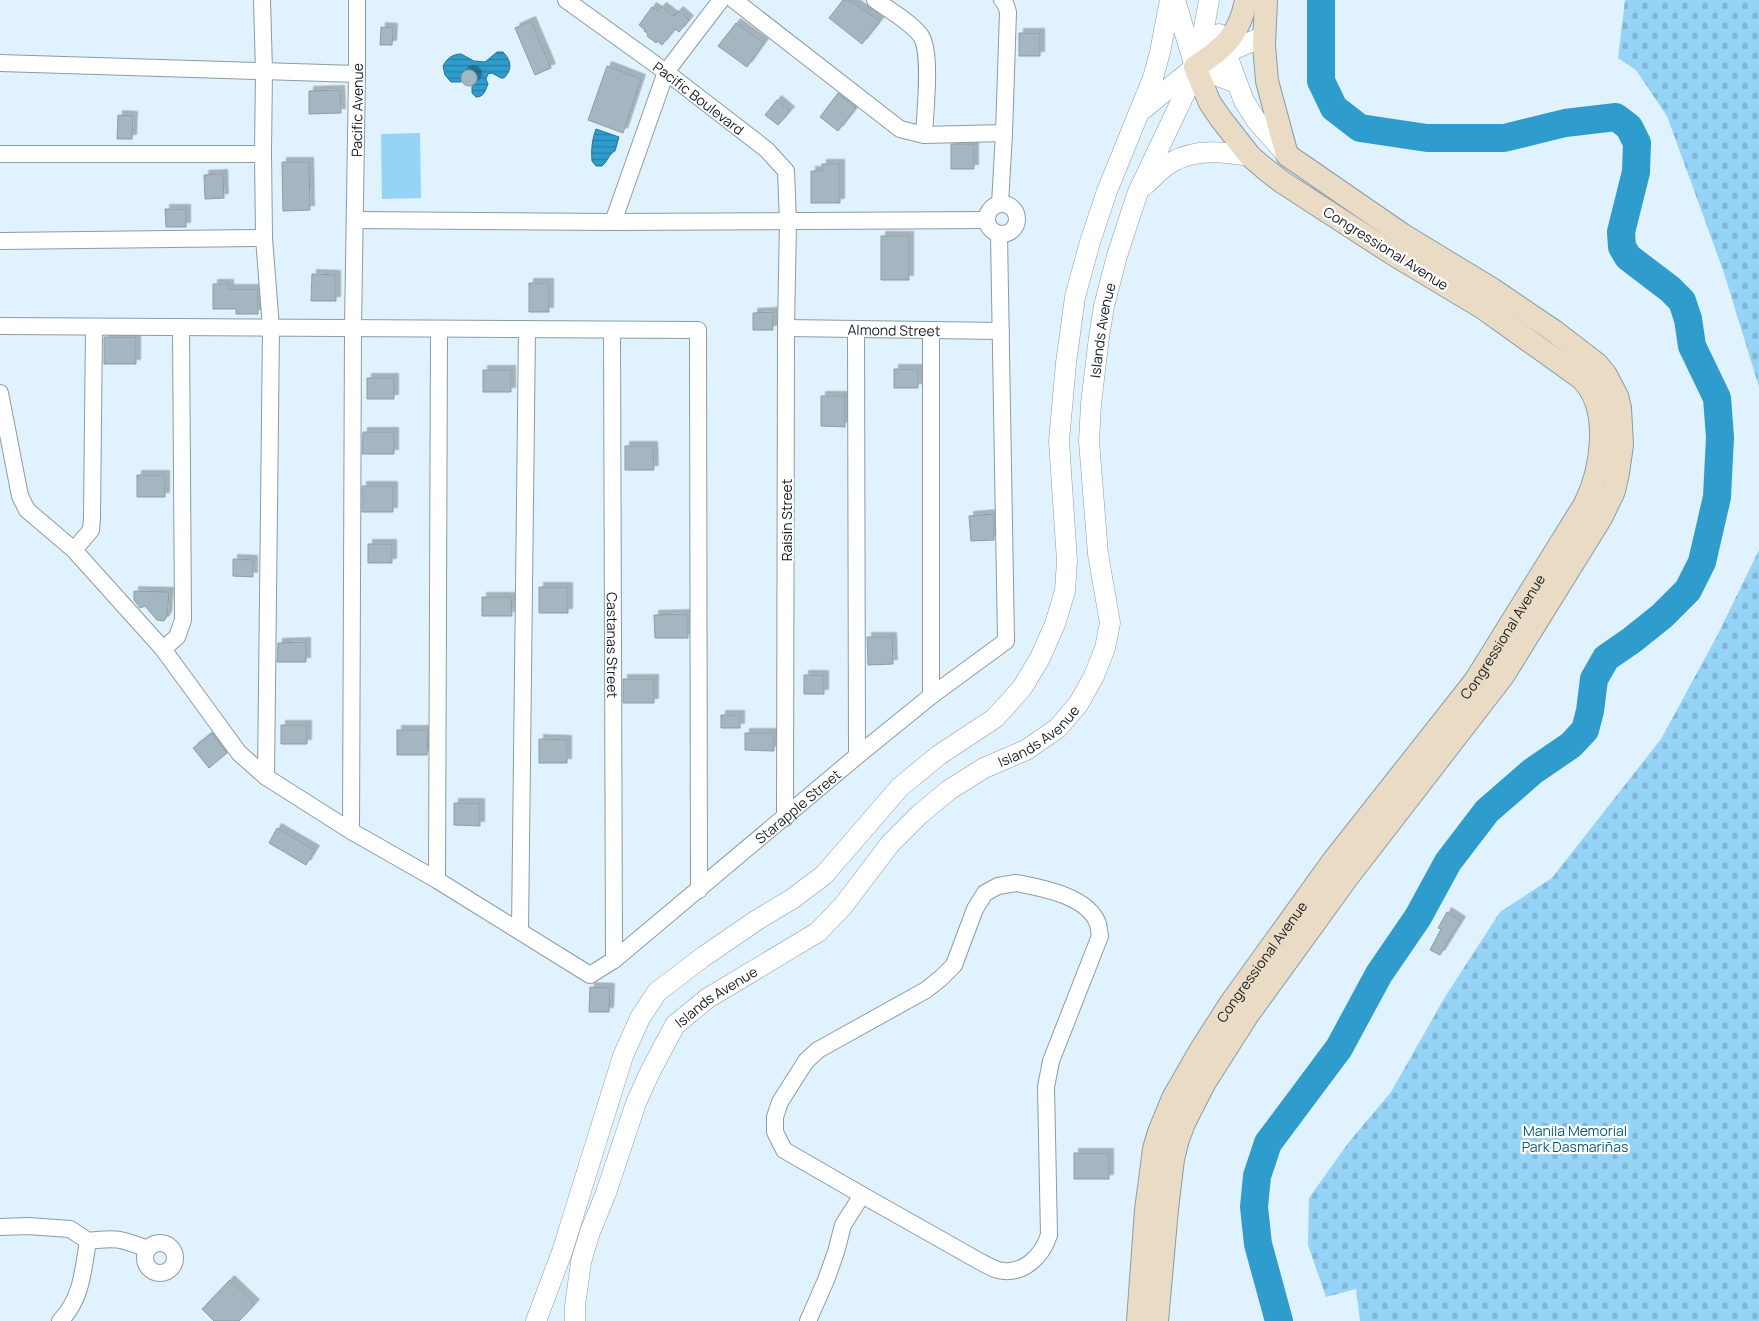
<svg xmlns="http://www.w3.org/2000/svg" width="1759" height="1321" font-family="Manrope,sans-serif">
	<defs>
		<pattern id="cemetery-stones" width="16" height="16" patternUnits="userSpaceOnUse" patternTransform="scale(1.25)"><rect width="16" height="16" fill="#95d4f7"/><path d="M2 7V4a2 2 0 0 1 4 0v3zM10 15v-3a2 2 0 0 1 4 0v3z" fill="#80b5d3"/></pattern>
		<pattern id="water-rules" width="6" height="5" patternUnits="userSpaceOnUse" patternTransform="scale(1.25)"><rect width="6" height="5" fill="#2e9ccd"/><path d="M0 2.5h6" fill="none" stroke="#267ea6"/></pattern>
		<filter id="shadow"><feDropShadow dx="4.5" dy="-4.5" stdDeviation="0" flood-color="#0004"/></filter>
	</defs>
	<rect width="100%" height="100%" fill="#e0f2fd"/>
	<!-- cemetery -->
	<path fill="url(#cemetery-stones)" d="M 1625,0 L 1759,0 L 1759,387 L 1724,273 L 1667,116 L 1636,70 L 1618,58 Z
		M 1759,550 L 1759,1321 L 1360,1321 L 1356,1289 L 1326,1297 L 1308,1245 L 1309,1198 L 1349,1142 L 1391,1092 L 1445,997 L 1500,912 L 1552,878 L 1661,739 L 1717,636 Z"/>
	<!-- pitch -->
	<path fill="#95d4f7" d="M 420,133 L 421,198 L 382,199 L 381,134 Z"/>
	<!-- water -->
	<path fill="url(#water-rules)" stroke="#267699" d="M 497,52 L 503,52 C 511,60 513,69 504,78 L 501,78 L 492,73 L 488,74 L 486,79 L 488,84 C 485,91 484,97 476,97 L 472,93 L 472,86 L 476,82 L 476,74 L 472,71 L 466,71 L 462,74 L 461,82 L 451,82 L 445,75 L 443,66 C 447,58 453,54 461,54 L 474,61 L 485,62 Z
		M 596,129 L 619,137 L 615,151 C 609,154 608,161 602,166 L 596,166 L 592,161 C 591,151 592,139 596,129 Z"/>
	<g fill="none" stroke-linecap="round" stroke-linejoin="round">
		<!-- river -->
		<path stroke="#2e9ccd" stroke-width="28" d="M 1279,1321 L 1258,1244 L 1254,1207 L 1257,1176 L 1268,1143 L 1339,1048 L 1379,974 L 1418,917 L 1448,862 L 1487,811 L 1533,771 L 1571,745 L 1585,730 L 1590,711 L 1594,679 L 1606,658 L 1632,640 L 1662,616 L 1688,590 L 1702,562 L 1717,497 L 1720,437 L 1717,398 L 1692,346 L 1688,319 L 1682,301 L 1670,289 L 1628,257 L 1622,247 L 1621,232 L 1636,172 L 1637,143 L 1629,127 L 1616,117 L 1565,123 L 1504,138 L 1427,138 L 1360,128 L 1334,108 L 1321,81 L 1321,0"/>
	</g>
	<!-- building -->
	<path fill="#a4b6c0" stroke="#8c9da7" filter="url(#shadow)" d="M 843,0 L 849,0 L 880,21 L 862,44 L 829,18 Z
		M 652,7 L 658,11 L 662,7 L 674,16 L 679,11 L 689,20 L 679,32 L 675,29 L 662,45 L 657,41 L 656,43 L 647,36 L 648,34 L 644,31 L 645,30 L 639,25 Z
		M 531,21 L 551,68 L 535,75 L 515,28 Z
		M 736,23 L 764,43 L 747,67 L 718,46 Z
		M 381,27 L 393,28 L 392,45 L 380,45 Z
		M 1019,33 L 1040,33 L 1040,56 L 1019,56 Z
		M 607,66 L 641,79 L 623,133 L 588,120 Z
		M461 78a8 8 0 1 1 16 0a8 8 0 1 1-16 0Z
		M 340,90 L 341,113 L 309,114 L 309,91 Z
		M 838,93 L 856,108 L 838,131 L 820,117 Z
		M 777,100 L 790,111 L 778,125 L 765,115 Z
		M 118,115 L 133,116 L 132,139 L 117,139 Z
		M 951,144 L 974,144 L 974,169 L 951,169 Z
		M 282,162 L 309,162 L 310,210 L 283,211 Z
		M 822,164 L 840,164 L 840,203 L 811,203 L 811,171 L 822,171 Z
		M 223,174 L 224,198 L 205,199 L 204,175 Z
		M 165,209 L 186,209 L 186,227 L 166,227 Z
		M 881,236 L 909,236 L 909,280 L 881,280 Z
		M 312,274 L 336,275 L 336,301 L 311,301 Z
		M 529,283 L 549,283 L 549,312 L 529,312 Z
		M 213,284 L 229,284 L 229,289 L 258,289 L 258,314 L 236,314 L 236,309 L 213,309 Z
		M 773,312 L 773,330 L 753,330 L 753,313 Z
		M 104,337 L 136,337 L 136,364 L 104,364 Z
		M 894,369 L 918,369 L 918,388 L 894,388 Z
		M 483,370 L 511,370 L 511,392 L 483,392 Z
		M 367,378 L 394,378 L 394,399 L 367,399 Z
		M 821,396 L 845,396 L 845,427 L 821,426 Z
		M 363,432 L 394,432 L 394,454 L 362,454 Z
		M 625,446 L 653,446 L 654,470 L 625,470 Z
		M 137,475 L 165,475 L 165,497 L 137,497 Z
		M 362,486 L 393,486 L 393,512 L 362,512 Z
		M 994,514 L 994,540 L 971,541 L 969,516 Z
		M 368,544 L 392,544 L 392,563 L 368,563 Z
		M 233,559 L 253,560 L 253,577 L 233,576 Z
		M 539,587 L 568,587 L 568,613 L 539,613 Z
		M 134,591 L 169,592 L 167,616 L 164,621 L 157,620 L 145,606 L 140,608 L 134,600 Z
		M 482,597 L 511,597 L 512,616 L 482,616 Z
		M 688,614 L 688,638 L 655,638 L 654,615 Z
		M 867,637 L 892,637 L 893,664 L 868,665 Z
		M 306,642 L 306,662 L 277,662 L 278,643 Z
		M 804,675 L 824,675 L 824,694 L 804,694 Z
		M 623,679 L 654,679 L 654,703 L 623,703 Z
		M 721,715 L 740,715 L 740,728 L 721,728 Z
		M 281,725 L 307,725 L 307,744 L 281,744 Z
		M 397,730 L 428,730 L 427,755 L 397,755 Z
		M 212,733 L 227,753 L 209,768 L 193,748 Z
		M 745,733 L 774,733 L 774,751 L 745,750 Z
		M 539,739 L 567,740 L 567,763 L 539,763 Z
		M 454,803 L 480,803 L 480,826 L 454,825 Z
		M 277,828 L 315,850 L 306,865 L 269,843 Z
		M 1447,912 L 1461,921 L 1440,955 L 1430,950 L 1441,929 L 1438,928 Z
		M 590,987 L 610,988 L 609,1012 L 589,1012 Z
		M 1074,1153 L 1109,1153 L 1109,1179 L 1074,1179 Z
		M 230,1280 L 255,1304 L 239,1321 L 214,1321 L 202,1309 Z"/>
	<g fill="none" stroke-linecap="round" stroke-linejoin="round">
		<!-- minor casing -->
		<g stroke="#8b9ca6" stroke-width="18">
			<g id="minor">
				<path d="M 262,0 L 264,71 L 263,152 L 264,238 L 271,328 L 266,777"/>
				<path id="s1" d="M 566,0 L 666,72 L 767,150 L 786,171 L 788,222 L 786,328 L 785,818"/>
				<path d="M 734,0 L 900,129 L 924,135 L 1004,133"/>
				<path d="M 875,0 C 888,9 912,23 921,36 C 932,53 925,113 924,135"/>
				<path d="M 0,63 L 357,74"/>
				<path d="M 0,154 L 258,154 L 263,152"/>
				<circle cx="1002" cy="219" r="15"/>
				<path d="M 1000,204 L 1004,133 L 1008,12 L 1005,3 L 1002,0"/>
				<path d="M 355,220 L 613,222 L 987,220"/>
				<path d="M 613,222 L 666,72 L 721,0"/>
				<path d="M 0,241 L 264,238"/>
				<path d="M 0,326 L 698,330 L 699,890"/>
				<path id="s2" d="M 786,328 L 1001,331"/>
				<path d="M 856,329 L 857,756"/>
				<path id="s3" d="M 612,330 L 614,960"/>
				<path d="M 931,331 L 931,696"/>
				<path id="s4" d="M 0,393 L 20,496 L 27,510 L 74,550 L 163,649 L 239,753 L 266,777 L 351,831 L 437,880 L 590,975 L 614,960 L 857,756 L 931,696 L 1006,641 L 999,234"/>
				<path d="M 74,550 L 91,530 L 92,517 L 94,327"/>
				<path d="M 163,649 L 177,637 L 183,620 L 181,327"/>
				<path id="s5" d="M 351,831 L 353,328 L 357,74 L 357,0"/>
				<path d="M 437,880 L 439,329"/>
				<path d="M 1016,883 C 1042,888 1088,896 1098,924 C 1099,927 1099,932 1100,936 L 1051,1061 L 1046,1087 L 1049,1235 C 1042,1257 1022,1276 998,1270 C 991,1268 985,1264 979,1261 L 862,1195 L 784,1150 L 775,1132 L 775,1117 L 780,1102 L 806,1061 L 818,1050 L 926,990 L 941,978 L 954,965 L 975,909 L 985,893 L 998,886 Z"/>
				<path d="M 520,931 L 527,329"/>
				<path d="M 0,1227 L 28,1226 L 70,1229 L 88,1241 C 117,1237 121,1239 148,1249"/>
				<circle cx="160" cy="1258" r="15"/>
				<path d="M 60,1321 C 82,1299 83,1270 88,1241"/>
				<path d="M 808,1321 L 826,1280 L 836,1252 L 843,1225 L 862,1195"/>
			</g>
		</g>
		<!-- tertiary casing -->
		<g stroke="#8b9ca6" stroke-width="21">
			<g id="tertiary">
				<path d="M 1175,0 L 1195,67"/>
				<path d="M 1219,34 L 1244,101 L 1256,120 L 1287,155"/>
				<path d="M 1195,67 L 1236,83"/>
				<path d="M 1142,110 L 1195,67 L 1215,57 L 1265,36"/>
				<path d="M 1145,185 C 1154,177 1162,167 1172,162 C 1197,148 1224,152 1250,156"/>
				<path d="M 536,1321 L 562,1252 L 623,1056 L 640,1018 L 657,992 L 703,957 L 757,920 L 792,899 L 824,875 L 900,787 L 939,755 L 995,718 L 1022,688 L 1040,658 L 1055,624 L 1065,591 L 1067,561 L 1059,441 L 1066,363 L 1075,297 L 1090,242 L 1107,191 L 1153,78 L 1160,52 L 1170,0"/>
				<path id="s6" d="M 575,1321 L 575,1306 L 581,1262 L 590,1232 L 606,1193 L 636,1103 L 650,1072 L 675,1025 L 708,998 L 818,932 L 843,906 L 890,844 L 920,814 L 949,790 L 984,768 L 1026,750 L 1058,728 L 1079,703 L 1094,676 L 1105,648 L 1110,623 L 1098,554 L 1089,441 L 1091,404 L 1099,337 L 1104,306 L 1117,256 L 1128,222 L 1138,192 L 1186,91 L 1195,67 L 1201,45 L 1209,0"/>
			</g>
		</g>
		<!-- secondary casing -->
		<g stroke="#8b9ca6" stroke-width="24">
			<g id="secondary">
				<path id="s7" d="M 1138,1321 L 1146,1210 L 1154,1149 L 1159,1132 L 1173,1098 L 1200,1051 L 1230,1004 L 1333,861 L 1475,681 L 1585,504 C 1602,469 1612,408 1581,378 L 1483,308 L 1393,254 L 1282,182 L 1264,168 L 1250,156 L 1221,119 L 1210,103 L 1195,67 C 1223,49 1240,35 1246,0"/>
				<path d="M 1157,1321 L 1167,1209 L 1173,1159 L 1178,1139 L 1185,1121 L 1205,1082 L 1247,1016 L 1347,878 L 1503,676 L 1601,518 L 1614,491 L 1618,473 L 1622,445 L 1620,408 L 1617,396 L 1606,375 L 1597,364 L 1554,331 L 1492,289 L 1403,235 L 1287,155 L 1267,81 L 1264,45 L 1266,0"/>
			</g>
		</g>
		<!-- minor -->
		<use href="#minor" stroke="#fff" stroke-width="16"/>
		<!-- tertiary -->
		<use href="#tertiary" stroke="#fff" stroke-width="20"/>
		<!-- secondary -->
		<use href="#secondary" stroke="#eadbc4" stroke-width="22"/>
	</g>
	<g text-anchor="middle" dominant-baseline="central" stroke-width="4.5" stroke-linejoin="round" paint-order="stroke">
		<!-- street labels -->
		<g font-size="14" fill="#151c1f" stroke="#fff">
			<text stroke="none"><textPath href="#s1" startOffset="165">Pacific Boulevard</textPath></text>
			<text stroke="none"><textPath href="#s5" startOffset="721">Pacific Avenue</textPath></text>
			<text transform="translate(1386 248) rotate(32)">Congressional Avenue</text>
			<text stroke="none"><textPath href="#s2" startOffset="108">Almond Street</textPath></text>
			<text stroke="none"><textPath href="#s6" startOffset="1220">Islands Avenue</textPath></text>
			<text transform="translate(786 520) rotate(-90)">Raisin Street</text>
			<text stroke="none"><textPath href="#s7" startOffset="795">Congressional Avenue</textPath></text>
			<text stroke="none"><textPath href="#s3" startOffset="315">Castanas Street</textPath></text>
			<text stroke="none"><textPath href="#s6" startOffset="785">Islands Avenue</textPath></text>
			<text stroke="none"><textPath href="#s4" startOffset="1128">Starapple Street</textPath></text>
			<text stroke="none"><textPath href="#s7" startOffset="390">Congressional Avenue</textPath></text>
			<text stroke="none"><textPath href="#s6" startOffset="365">Islands Avenue</textPath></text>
		</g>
		<!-- park labels -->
		<g font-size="14" fill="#075c7e" stroke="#fff">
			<text x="1575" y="1130">Manila Memorial<tspan x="1575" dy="16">Park Dasmariñas</tspan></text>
		</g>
	</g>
</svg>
